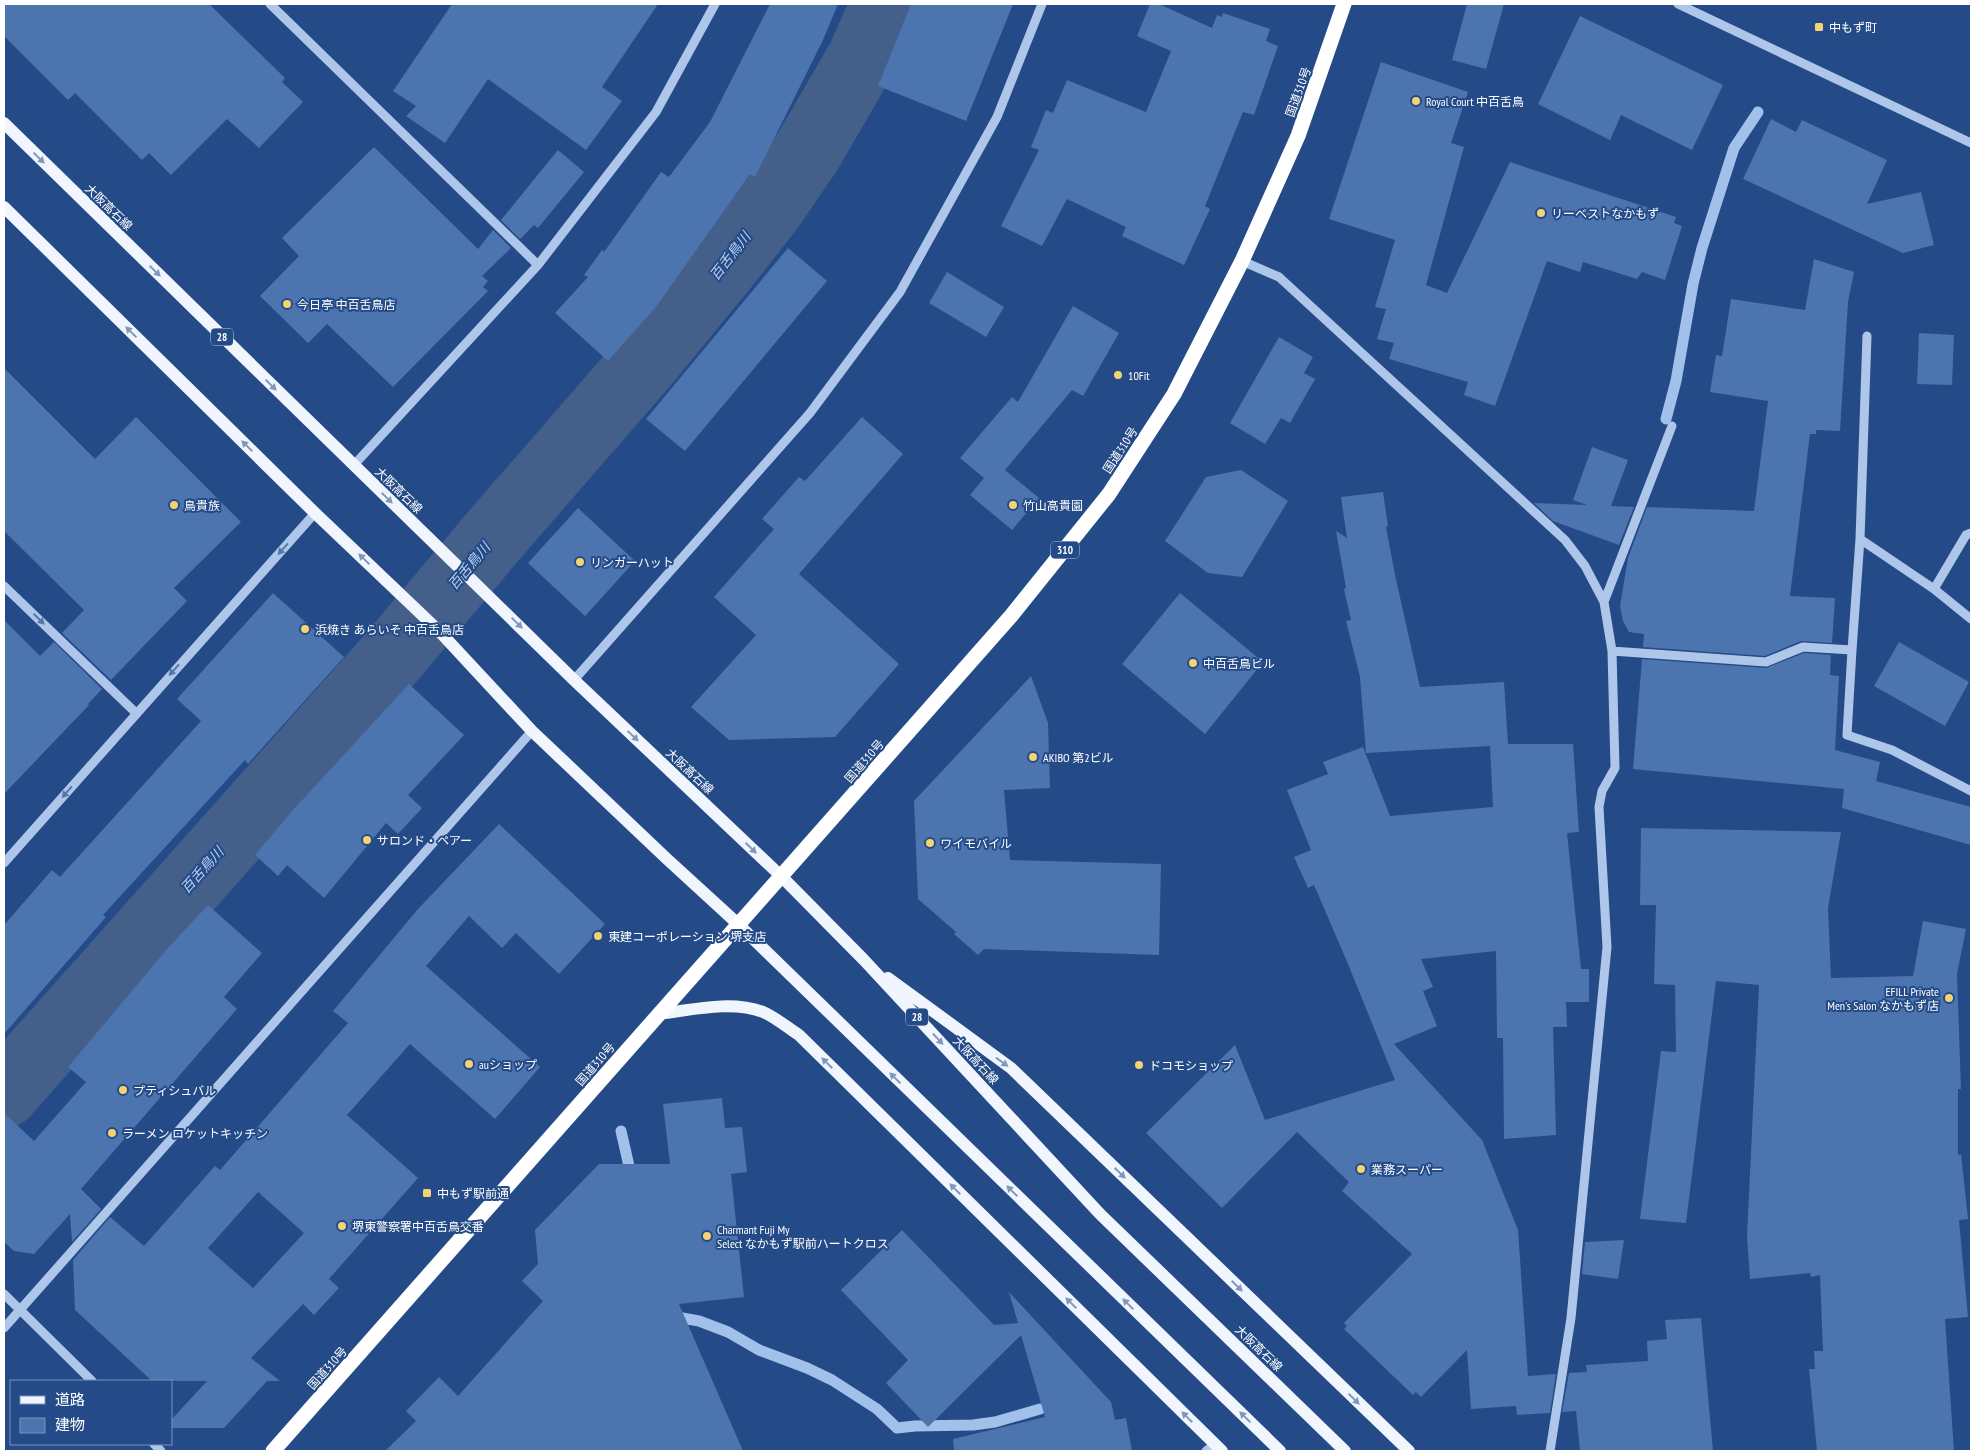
<svg xmlns="http://www.w3.org/2000/svg" width="1975" height="1455" font-family="'PT Sans Narrow','Noto Sans JP',sans-serif">
	<rect width="100%" height="100%" fill="#244b87"/>
	<g fill="none" stroke-linecap="round" stroke-linejoin="round">
		<!-- stream -->
		<path stroke="#a2c1ea" stroke-width="11" d="M 1666,419 L 1676,381 L 1693,284 L 1702,248 L 1734,148 L 1758,112
			M 621,1131 L 632,1179
			M 672,1313 L 682,1318 L 699,1321 L 728,1332 L 759,1350 L 807,1368 L 832,1380 L 877,1409 L 897,1428 L 915,1426 L 973,1425 L 995,1422 L 1040,1409"/>
		<!-- river -->
		<path stroke="#435f8a" stroke-width="70" d="M 4,1093 L 389,660 L 496,533 L 643,364 L 725,264 L 769,208 L 808,151 L 862,58 L 886,4"/>
	</g>
	<!-- building -->
	<path fill="#4c74ae" fill-rule="evenodd" d="M 4,4 L 209,4 L 285,78 L 282,82 L 303,102 L 259,148 L 227,119 L 171,175 L 149,153 L 142,160 L 75,93 L 68,100 L 4,36 Z
		M 452,4 L 658,4 L 602,87 L 622,101 L 586,150 L 488,79 L 445,143 L 406,116 L 416,106 L 393,91 Z
		M 770,4 L 838,4 L 823,40 L 755,177 L 750,174 L 656,307 L 608,361 L 555,313 L 588,277 L 584,275 L 602,250 L 604,252 L 661,172 L 669,177 L 710,122 Z
		M 911,4 L 1013,4 L 966,121 L 878,86 Z
		M 1150,4 L 1159,4 L 1212,28 L 1217,15 L 1222,17 L 1223,13 L 1270,29 L 1266,41 L 1278,46 L 1254,115 L 1243,112 L 1205,206 L 1210,209 L 1184,265 L 1122,236 L 1126,227 L 1067,199 L 1042,246 L 1001,226 L 1039,150 L 1031,147 L 1046,110 L 1053,113 L 1067,80 L 1146,112 L 1171,51 L 1137,36 Z
		M 1467,4 L 1504,4 L 1486,69 L 1452,60 Z
		M 1580,16 L 1723,85 L 1692,150 L 1621,115 L 1610,140 L 1538,104 Z
		M 1381,62 L 1468,92 L 1451,143 L 1464,147 L 1426,285 L 1447,293 L 1510,162 L 1676,217 L 1674,223 L 1682,226 L 1665,280 L 1642,272 L 1637,279 L 1583,262 L 1580,272 L 1547,261 L 1495,406 L 1464,395 L 1468,382 L 1389,359 L 1394,343 L 1377,339 L 1386,309 L 1375,307 L 1395,240 L 1329,219 Z
		M 1771,119 L 1796,132 L 1802,120 L 1887,160 L 1867,204 L 1921,192 L 1934,245 L 1903,253 L 1743,179 Z
		M 374,147 L 478,249 L 493,230 L 511,248 L 482,276 L 488,281 L 483,287 L 488,291 L 393,387 L 327,324 L 308,343 L 260,296 L 299,256 L 282,238 Z
		M 558,150 L 584,172 L 538,228 L 534,225 L 520,239 L 501,220 Z
		M 788,248 L 827,281 L 685,451 L 646,419 Z
		M 1814,259 L 1854,272 L 1848,302 L 1840,431 L 1816,430 L 1816,434 L 1810,434 L 1790,596 L 1835,598 L 1832,643 L 1801,641 L 1765,656 L 1643,647 L 1644,634 L 1629,632 L 1623,621 L 1620,606 L 1628,558 L 1647,507 L 1754,511 L 1768,401 L 1710,392 L 1716,355 L 1722,356 L 1731,299 L 1805,310 Z
		M 947,272 L 1004,307 L 986,337 L 929,303 Z
		M 1073,306 L 1119,333 L 1083,396 L 1072,390 L 1005,470 L 1039,498 L 1012,530 L 970,495 L 984,478 L 960,458 L 1012,397 L 1018,402 Z
		M 1919,333 L 1954,335 L 1952,385 L 1917,384 Z
		M 1279,337 L 1313,357 L 1304,373 L 1315,379 L 1290,423 L 1281,418 L 1265,444 L 1230,423 Z
		M 4,368 L 95,459 L 136,417 L 241,522 L 174,588 L 187,601 L 111,680 L 62,633 L 84,610 L 4,531 Z
		M 862,417 L 903,454 L 799,574 L 899,664 L 835,737 L 729,740 L 691,707 L 756,635 L 714,597 L 774,529 L 762,519 L 799,477 L 805,481 Z
		M 1592,447 L 1628,460 L 1611,506 L 1634,507 L 1619,545 L 1553,521 L 1534,503 L 1587,505 L 1573,500 Z
		M 1241,470 L 1288,501 L 1242,577 L 1208,573 L 1165,541 L 1206,477 Z
		M 1383,492 L 1388,526 L 1386,527 L 1395,575 L 1420,687 L 1504,682 L 1508,744 L 1573,744 L 1579,832 L 1567,833 L 1581,969 L 1589,969 L 1589,1002 L 1566,1002 L 1567,1027 L 1553,1027 L 1556,1135 L 1504,1139 L 1503,1038 L 1497,1038 L 1496,951 L 1421,959 L 1433,987 L 1423,991 L 1437,1026 L 1394,1044 L 1482,1140 L 1518,1230 L 1528,1376 L 1556,1374 L 1550,1413 L 1517,1415 L 1516,1406 L 1471,1409 L 1467,1350 L 1421,1397 L 1416,1392 L 1413,1395 L 1344,1329 L 1347,1326 L 1344,1323 L 1412,1254 L 1342,1191 L 1349,1182 L 1297,1132 L 1222,1208 L 1146,1133 L 1235,1045 L 1265,1120 L 1395,1080 L 1348,964 L 1314,885 L 1308,888 L 1294,857 L 1311,850 L 1287,790 L 1328,774 L 1323,762 L 1363,747 L 1390,816 L 1493,807 L 1490,746 L 1366,753 L 1360,677 L 1346,621 L 1351,620 L 1344,589 L 1346,588 L 1336,531 L 1347,538 L 1341,497 Z
		M 578,508 L 635,561 L 585,616 L 528,563 Z
		M 273,593 L 344,657 L 248,764 L 245,760 L 103,915 L 106,917 L 4,1034 L 4,925 L 52,870 L 60,877 L 201,721 L 177,699 Z
		M 1180,593 L 1263,662 L 1205,734 L 1122,664 Z
		M 4,620 L 40,656 L 54,642 L 102,689 L 88,704 L 89,705 L 4,794 Z
		M 1899,642 L 1969,682 L 1945,726 L 1874,686 Z
		M 1804,653 L 1831,655 L 1830,675 L 1839,676 L 1835,750 L 1880,762 L 1876,781 L 1971,807 L 1971,845 L 1842,808 L 1844,789 L 1633,769 L 1642,659 L 1766,668 Z
		M 1031,676 L 1048,723 L 1050,788 L 1004,790 L 1010,860 L 1161,864 L 1159,955 L 984,949 L 978,955 L 954,934 L 956,932 L 918,899 L 914,801 Z
		M 409,684 L 464,735 L 408,795 L 422,808 L 398,834 L 386,823 L 324,898 L 287,865 L 278,876 L 255,855 L 293,810 Z
		M 499,824 L 605,924 L 559,974 L 516,933 L 502,948 L 469,916 L 426,966 L 540,1067 L 495,1119 L 410,1044 L 347,1115 L 418,1178 L 329,1279 L 339,1288 L 314,1315 L 303,1304 L 251,1358 L 280,1381 L 267,1381 L 224,1428 L 171,1428 L 171,1420 L 207,1381 L 152,1381 L 75,1310 L 73,1260 L 110,1217 L 144,1246 L 215,1166 L 220,1170 L 348,1023 L 333,1011 L 418,909 ZM 258,1192 L 304,1233 L 253,1288 L 208,1248 Z
		M 1641,828 L 1841,832 L 1828,908 L 1831,978 L 1913,976 L 1923,921 L 1966,929 L 1957,974 L 1961,1089 L 1958,1089 L 1958,1155 L 1961,1154 L 1968,1219 L 1959,1220 L 1968,1317 L 1945,1319 L 1954,1451 L 1817,1451 L 1809,1369 L 1815,1369 L 1814,1351 L 1823,1351 L 1820,1275 L 1811,1277 L 1810,1273 L 1750,1279 L 1747,1236 L 1759,985 L 1716,981 L 1686,1223 L 1640,1219 L 1661,1051 L 1676,1052 L 1675,985 L 1654,984 L 1656,905 L 1640,905 Z
		M 208,905 L 262,953 L 224,997 L 237,1009 L 81,1189 L 101,1209 L 72,1242 L 70,1214 L 34,1254 L 14,1251 L 4,1242 L 4,1113 L 34,1141 L 86,1082 L 68,1067 L 167,949 Z
		M 722,1098 L 725,1128 L 742,1127 L 747,1172 L 731,1174 L 744,1297 L 679,1304 L 743,1451 L 385,1451 L 416,1421 L 406,1411 L 439,1377 L 458,1396 L 543,1301 L 522,1281 L 538,1264 L 535,1230 L 599,1164 L 670,1164 L 663,1104 Z
		M 902,1230 L 994,1325 L 1018,1323 L 1009,1292 L 1111,1402 L 1115,1420 L 1126,1418 L 1132,1451 L 954,1451 L 953,1439 L 1045,1417 L 1021,1335 L 928,1427 L 886,1383 L 908,1360 L 841,1290 Z
		M 1624,1240 L 1618,1279 L 1582,1274 L 1585,1242 Z
		M 1701,1318 L 1713,1451 L 1580,1451 L 1576,1411 L 1562,1412 L 1569,1373 L 1587,1372 L 1586,1365 L 1648,1361 L 1647,1341 L 1667,1339 L 1665,1320 Z"/>
	<g fill="none" stroke-linecap="round" stroke-linejoin="round">
		<!-- minor -->
		<path stroke="#aec6e9" stroke-width="9" d="M 270,4 L 538,265
			M 1678,4 L 1971,143
			M 1242,261 L 1279,277 L 1565,540 L 1585,566 L 1604,602 L 1612,651 L 1615,768 L 1602,791 L 1599,807 L 1607,947 L 1571,1318 L 1550,1451
			M 1867,336 L 1860,539 L 1934,589 L 1971,619
			M 353,466 L 538,265 L 656,112 L 715,4
			M 4,586 L 136,713
			M 1934,589 L 1966,535 L 1971,533
			M 1604,602 L 1672,426
			M 1852,650 L 1860,539
			M 1612,651 L 1766,662 L 1803,647 L 1852,650 L 1847,735 L 1892,750 L 1971,791
			M 574,680 L 810,413 L 900,292 L 997,117 L 1042,4
			M 4,863 L 315,513
			M 4,1294 L 92,1381
			M 4,1328 L 532,731
			M 154,1444 L 161,1451
			M 1206,1451 L 1215,1444"/>
		<!-- major -->
		<path stroke="#f1f6fe" stroke-width="12" d="M 4,123 L 574,680 L 782,877 L 864,960 L 1100,1214 L 1345,1451
			M 4,207 L 315,513 L 440,632 L 532,731 L 667,859 L 738,924 L 1280,1451
			M 888,978 L 1011,1068 L 1409,1451
			M 659,1014 C 692,1010 731,1000 763,1012 C 775,1017 788,1028 799,1035 L 1222,1451"/>
		<!-- highway -->
		<path stroke="#fff" stroke-width="15" d="M 273,1451 L 1011,616 L 1109,494 L 1174,394 L 1242,261 L 1298,136 L 1344,4"/>
	</g>
	<!-- one-way arrows -->
	<defs><path id="oneway-solid" d="M-6-.8H1V-3.2L6.5 0L1 3.2V.8H-6Z" transform="scale(1.25)"/></defs>
	<g fill="#8098bd">
		<use href="#oneway-solid" transform="translate(39 158) rotate(44)"/>
		<use href="#oneway-solid" transform="translate(155 271) rotate(44)"/>
		<use href="#oneway-solid" transform="translate(131 332) rotate(-136)"/>
		<use href="#oneway-solid" transform="translate(271 385) rotate(44)"/>
		<use href="#oneway-solid" transform="translate(247 446) rotate(-136)"/>
		<use href="#oneway-solid" transform="translate(387 498) rotate(44)"/>
		<use href="#oneway-solid" transform="translate(364 559) rotate(-136)"/>
		<use href="#oneway-solid" transform="translate(517 623) rotate(45)"/>
		<use href="#oneway-solid" transform="translate(633 736) rotate(43)"/>
		<use href="#oneway-solid" transform="translate(751 848) rotate(44)"/>
		<use href="#oneway-solid" transform="translate(938 1039) rotate(47)"/>
		<use href="#oneway-solid" transform="translate(1002 1062) rotate(36)"/>
		<use href="#oneway-solid" transform="translate(827 1063) rotate(-135)"/>
		<use href="#oneway-solid" transform="translate(895 1078) rotate(-136)"/>
		<use href="#oneway-solid" transform="translate(1120 1173) rotate(44)"/>
		<use href="#oneway-solid" transform="translate(955 1189) rotate(-135)"/>
		<use href="#oneway-solid" transform="translate(1012 1191) rotate(-136)"/>
		<use href="#oneway-solid" transform="translate(1237 1286) rotate(44)"/>
		<use href="#oneway-solid" transform="translate(1071 1303) rotate(-135)"/>
		<use href="#oneway-solid" transform="translate(1128 1304) rotate(-136)"/>
		<use href="#oneway-solid" transform="translate(1354 1399) rotate(44)"/>
		<use href="#oneway-solid" transform="translate(1187 1417) rotate(-135)"/>
		<use href="#oneway-solid" transform="translate(1245 1417) rotate(-136)"/>
	</g>
	<g fill="#5476a9">
		<use href="#oneway-solid" transform="translate(283 549) rotate(132)"/>
		<use href="#oneway-solid" transform="translate(39 619) rotate(44)"/>
		<use href="#oneway-solid" transform="translate(174 670) rotate(132)"/>
		<use href="#oneway-solid" transform="translate(67 792) rotate(131)"/>
	</g>
	<!-- markers -->
	<g fill="#f4d372" stroke="#244b87" stroke-width="2">
		<rect x="1814" y="22" width="10" height="10" rx="2.5"/>
		<circle cx="1416" cy="101" r="5"/>
		<circle cx="1541" cy="213" r="5"/>
		<circle cx="287" cy="304" r="5"/>
		<circle cx="1118" cy="375" r="5"/>
		<circle cx="174" cy="505" r="5"/>
		<circle cx="1013" cy="505" r="5"/>
		<circle cx="580" cy="562" r="5"/>
		<circle cx="305" cy="629" r="5"/>
		<circle cx="1193" cy="663" r="5"/>
		<circle cx="1033" cy="757" r="5"/>
		<circle cx="367" cy="840" r="5"/>
		<circle cx="930" cy="843" r="5"/>
		<circle cx="598" cy="936" r="5"/>
		<circle cx="1949" cy="998" r="5"/>
		<circle cx="469" cy="1064" r="5"/>
		<circle cx="1139" cy="1065" r="5"/>
		<circle cx="123" cy="1090" r="5"/>
		<circle cx="112" cy="1133" r="5"/>
		<circle cx="1361" cy="1169" r="5"/>
		<rect x="422" y="1188" width="10" height="10" rx="2.5"/>
		<circle cx="342" cy="1226" r="5"/>
		<circle cx="707" cy="1236" r="5"/>
	</g>
	<g text-anchor="middle" dominant-baseline="central" stroke-width="4" stroke-linejoin="round" paint-order="stroke">
		<!-- shield labels -->
		<g fill="#244b87" stroke="#bdc9db" stroke-width="1">
			<rect x="211" y="328.5" width="22" height="17" rx="4"/>
			<rect x="1051" y="541.5" width="28" height="17" rx="4"/>
			<rect x="906" y="1008.5" width="22" height="17" rx="4"/>
		</g>
		<g font-size="11" font-weight="bold" fill="#fff">
			<text x="222" y="337">28</text>
			<text x="1065" y="550">310</text>
			<text x="917" y="1017">28</text>
		</g>
		<!-- poi labels -->
		<g font-size="12" fill="#fff" stroke="#244b87" text-anchor="start">
			<text x="1829" y="27">中もず町</text>
			<text x="1426" y="101">Royal Court 中百舌鳥</text>
			<text x="1551" y="213">リーベストなかもず</text>
			<text x="297" y="304">今日亭 中百舌鳥店</text>
			<text x="1128" y="375">10Fit</text>
			<text x="184" y="505">鳥貴族</text>
			<text x="1023" y="505">竹山高貴園</text>
			<text x="590" y="562">リンガーハット</text>
			<text x="315" y="629">浜焼き あらいそ 中百舌鳥店</text>
			<text x="1203" y="663">中百舌鳥ビル</text>
			<text x="1043" y="757">AKIBO 第2ビル</text>
			<text x="377" y="840">サロンド・ペアー</text>
			<text x="940" y="843">ワイモバイル</text>
			<text x="608" y="936">東建コーポレーション 堺支店</text>
			<text x="1939" y="991" text-anchor="end">EFILL Private<tspan x="1939" dy="14">Men's Salon なかもず店</tspan></text>
			<text x="479" y="1064">auショップ</text>
			<text x="1149" y="1065">ドコモショップ</text>
			<text x="133" y="1090">プティシュバル</text>
			<text x="122" y="1133">ラーメン ロケットキッチン</text>
			<text x="1371" y="1169">業務スーパー</text>
			<text x="437" y="1193">中もず駅前通</text>
			<text x="352" y="1226">堺東警察署中百舌鳥交番</text>
			<text x="717" y="1229">Charmant Fuji My<tspan x="717" dy="14">Select なかもず駅前ハートクロス</tspan></text>
		</g>
		<!-- street labels -->
		<g font-size="12" fill="#fff" stroke="#244b87">
			<text transform="translate(1298 92) rotate(-70)">国道310号</text>
			<text transform="translate(109 207) rotate(44)">大阪高石線</text>
			<text transform="translate(1120 450) rotate(-57)">国道310号</text>
			<text transform="translate(399 490) rotate(44)">大阪高石線</text>
			<text transform="translate(864 761) rotate(-49)">国道310号</text>
			<text transform="translate(690 771) rotate(43)">大阪高石線</text>
			<text transform="translate(976 1060) rotate(47)">大阪高石線</text>
			<text transform="translate(595 1064) rotate(-49)">国道310号</text>
			<text transform="translate(1259 1348) rotate(44)">大阪高石線</text>
			<text transform="translate(327 1368) rotate(-48)">国道310号</text>
		</g>
		<!-- water labels -->
		<g font-size="14" font-style="italic" fill="#bad1f0" stroke="#244b87">
			<text transform="translate(730 256) rotate(-52)">百舌鳥川</text>
			<text transform="translate(469 566) rotate(-50)">百舌鳥川</text>
			<text transform="translate(202 870) rotate(-48)">百舌鳥川</text>
		</g>
	</g>
	<!-- border -->
	<rect width="1975" height="1455" fill="none" stroke="#ffffff" stroke-width="10"/>
	<!-- legend -->
	<rect x="10" y="1380" width="162" height="65" fill="#244b87" stroke="#7c93b7"/>
	<rect x="20" y="1396" width="25" height="8" fill="#f1f6fe" stroke="#7c93b7"/>
	<text x="55" y="1405" font-size="15" fill="#ffffff">道路</text>
	<rect x="20" y="1418" width="25" height="15" fill="#4c74ae" stroke="#7c93b7"/>
	<text x="55" y="1430" font-size="15" fill="#ffffff">建物</text>
</svg>
